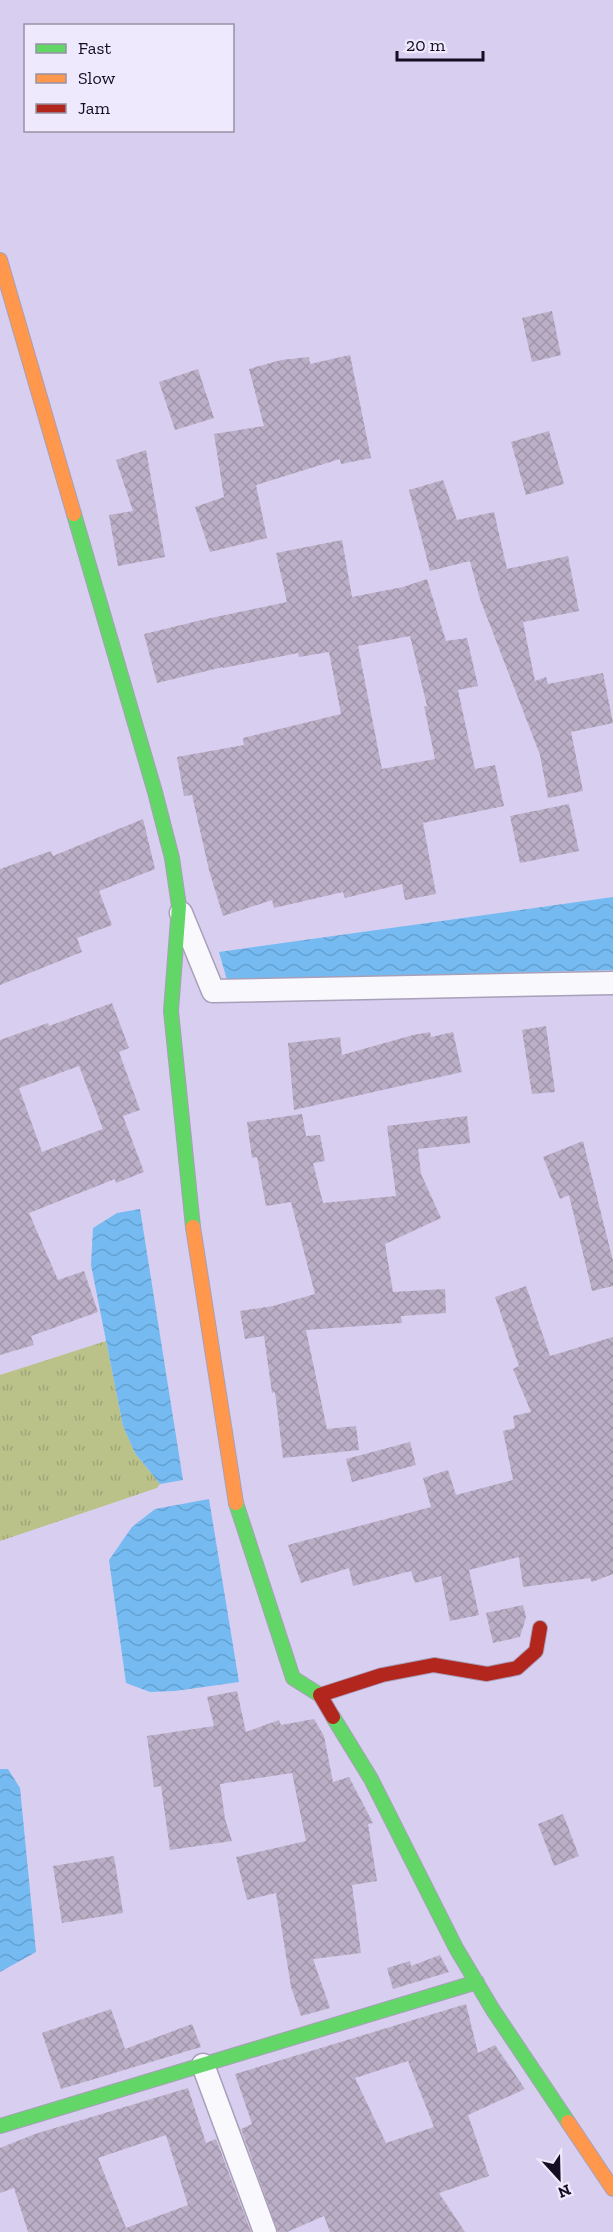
<svg xmlns="http://www.w3.org/2000/svg" width="613" height="2232" font-family="'Zilla Slab',serif">
	<defs>
		<pattern id="park-tufts" width="24" height="20" patternUnits="userSpaceOnUse" patternTransform="scale(1.5)"><rect width="24" height="20" fill="#bac28a"/><path d="M3 7l-1-3M5 7V3M7 7l1-3M15 17l-1-3M17 17v-4M19 17l1-3" fill="none" stroke="#9fa677"/></pattern>
		<pattern id="water-waves" width="16" height="10" patternUnits="userSpaceOnUse" patternTransform="scale(1.5)"><rect width="16" height="10" fill="#75bbf2"/><path d="M0 5q4-4 8 0t8 0" fill="none" stroke="#64a0cf"/></pattern>
		<pattern id="building-cross-hatch" width="8" height="8" patternUnits="userSpaceOnUse" patternTransform="scale(1.5)"><rect width="8" height="8" fill="#bbafc7"/><path d="M0 0l8 8M0 8l8-8" fill="none" stroke="#a095ab"/></pattern>
	</defs>
	<rect width="100%" height="100%" fill="#d8ceef"/>
	<!-- park -->
	<path fill="url(#park-tufts)" d="M 106,1341 L 123,1426 L 135,1453 L 160,1484 L 157,1488 L 0,1541 L 0,1375 Z"/>
	<!-- water -->
	<path fill="url(#water-waves)" d="M 613,897 L 613,970 L 227,980 L 219,952 Z
		M 140,1209 L 183,1480 L 160,1484 L 135,1453 L 123,1426 L 91,1265 L 93,1228 L 117,1213 Z
		M 209,1499 L 239,1682 L 175,1691 L 150,1692 L 126,1683 L 109,1560 L 132,1527 L 155,1509 Z
		M 0,1769 L 8,1769 L 20,1788 L 36,1952 L 0,1972 Z"/>
	<!-- building -->
	<path fill="url(#building-cross-hatch)" fill-rule="evenodd" d="M 552,311 L 561,355 L 532,362 L 522,318 Z
		M 350,355 L 371,458 L 341,464 L 340,459 L 256,485 L 267,538 L 210,552 L 195,507 L 224,497 L 214,434 L 264,426 L 249,369 L 281,360 L 309,357 L 310,364 Z
		M 198,369 L 214,418 L 175,430 L 159,382 Z
		M 549,431 L 564,484 L 526,495 L 511,442 Z
		M 146,450 L 165,557 L 118,566 L 109,515 L 133,511 L 116,460 Z
		M 443,480 L 457,520 L 494,512 L 507,569 L 568,556 L 579,611 L 523,622 L 535,681 L 546,677 L 548,684 L 603,673 L 613,723 L 571,732 L 583,791 L 548,798 L 540,755 L 480,599 L 470,561 L 430,571 L 409,490 Z
		M 342,540 L 352,597 L 403,587 L 427,579 L 446,641 L 467,638 L 478,686 L 458,690 L 475,769 L 495,765 L 504,806 L 423,823 L 436,894 L 405,900 L 402,884 L 345,898 L 343,892 L 274,908 L 272,900 L 223,916 L 209,870 L 192,795 L 184,796 L 177,757 L 244,745 L 243,738 L 341,714 L 329,652 L 299,657 L 298,653 L 223,668 L 223,667 L 157,683 L 144,634 L 206,619 L 287,602 L 276,553 ZM 410,636 L 427,706 L 424,706 L 435,759 L 382,769 L 358,646 Z
		M 569,804 L 579,851 L 520,863 L 510,816 Z
		M 143,819 L 155,869 L 99,891 L 112,925 L 77,938 L 82,952 L 0,985 L 0,869 L 51,851 L 53,856 Z
		M 112,1003 L 129,1048 L 119,1052 L 140,1110 L 123,1116 L 144,1172 L 116,1183 L 115,1179 L 29,1213 L 58,1280 L 84,1271 L 98,1312 L 31,1336 L 34,1345 L 0,1355 L 0,1040 L 48,1023 L 49,1026 ZM 79,1066 L 103,1129 L 42,1152 L 19,1088 Z
		M 546,1026 L 555,1092 L 532,1094 L 522,1030 Z
		M 430,1032 L 431,1037 L 453,1032 L 462,1072 L 294,1110 L 288,1043 L 340,1037 L 342,1055 L 413,1035 Z
		M 302,1114 L 306,1136 L 320,1135 L 325,1161 L 313,1163 L 323,1203 L 396,1196 L 387,1126 L 467,1116 L 470,1143 L 418,1149 L 421,1174 L 441,1218 L 385,1244 L 393,1292 L 445,1289 L 446,1313 L 401,1316 L 402,1323 L 306,1330 L 327,1429 L 356,1426 L 359,1450 L 283,1458 L 275,1392 L 272,1393 L 264,1336 L 245,1339 L 240,1311 L 273,1306 L 315,1294 L 291,1202 L 266,1206 L 257,1157 L 252,1158 L 247,1122 Z
		M 583,1141 L 613,1261 L 613,1286 L 592,1291 L 569,1195 L 560,1199 L 543,1157 Z
		M 526,1286 L 550,1356 L 613,1337 L 613,1574 L 592,1582 L 590,1578 L 523,1587 L 519,1557 L 469,1570 L 479,1615 L 450,1621 L 441,1576 L 415,1583 L 411,1571 L 353,1586 L 349,1568 L 301,1583 L 288,1545 L 431,1507 L 423,1478 L 448,1470 L 456,1495 L 513,1480 L 503,1431 L 515,1428 L 513,1416 L 531,1412 L 513,1369 L 519,1366 L 495,1297 Z
		M 410,1442 L 416,1465 L 352,1482 L 346,1459 Z
		M 523,1605 L 526,1617 L 520,1637 L 493,1643 L 486,1613 Z
		M 237,1691 L 246,1732 L 279,1720 L 281,1725 L 314,1719 L 324,1736 L 333,1782 L 349,1777 L 373,1823 L 368,1824 L 377,1881 L 352,1885 L 361,1953 L 313,1959 L 330,2008 L 301,2016 L 291,1987 L 276,1893 L 247,1900 L 236,1857 L 306,1841 L 292,1773 L 220,1784 L 225,1819 L 232,1841 L 170,1850 L 161,1786 L 154,1787 L 147,1736 L 214,1726 L 207,1697 Z
		M 563,1814 L 579,1856 L 554,1866 L 538,1824 Z
		M 114,1856 L 123,1913 L 62,1923 L 53,1866 Z
		M 440,1955 L 449,1972 L 393,1989 L 387,1968 L 410,1961 L 411,1966 Z
		M 466,2004 L 478,2053 L 495,2045 L 525,2089 L 468,2115 L 489,2176 L 439,2193 L 465,2232 L 330,2232 L 324,2216 L 287,2232 L 278,2232 L 241,2129 L 252,2124 L 235,2074 ZM 408,2061 L 434,2127 L 386,2143 L 355,2078 Z
		M 111,2009 L 125,2049 L 192,2024 L 201,2047 L 61,2089 L 42,2033 Z
		M 188,2088 L 206,2143 L 216,2139 L 251,2232 L 28,2232 L 14,2188 L 0,2193 L 0,2148 L 35,2134 ZM 166,2135 L 188,2205 L 126,2228 L 98,2158 Z"/>
	<g fill="none" stroke-linecap="round" stroke-linejoin="round">
		<!-- street casing -->
		<g stroke="#a89fb9" stroke-width="25">
			<path id="street" d="M 181,913 L 213,991 L 613,983
				M 203,2065 L 265,2232"/>
		</g>
		<!-- fast casing -->
		<g stroke="#a89fb9" stroke-width="16">
			<path id="fast" d="M 74,514 L 155,792 L 172,858 L 179,906 L 171,1011 L 193,1227
				M 236,1503 L 293,1678 L 320,1695
				M 333,1717 L 371,1779 L 456,1948 L 493,2010 L 568,2122
				M 0,2126 L 477,1982"/>
		</g>
		<!-- slow casing -->
		<g stroke="#a89fb9" stroke-width="16">
			<path id="slow" d="M 0,260 L 74,514
				M 193,1227 L 236,1503
				M 568,2122 L 613,2189"/>
		</g>
		<!-- jam casing -->
		<g stroke="#a89fb9" stroke-width="16">
			<path id="jam" d="M 333,1717 L 320,1695 L 382,1675 L 434,1665 L 487,1674 L 517,1668 L 536,1651 L 540,1628"/>
		</g>
		<!-- street -->
		<use href="#street" stroke="#f9f8fd" stroke-width="22"/>
		<!-- fast -->
		<use href="#fast" stroke="#63d668" stroke-width="14"/>
		<!-- slow -->
		<use href="#slow" stroke="#ff974d" stroke-width="14"/>
		<!-- jam -->
		<use href="#jam" stroke="#b3261e" stroke-width="14"/>
	</g>
	<!-- legend -->
	<rect x="24" y="24" width="210" height="108" fill="#eee9fc" stroke="#9791a5" stroke-width="1.5"/>
	<rect x="36" y="44" width="30" height="9" fill="#63d668" stroke="#9791a5" stroke-width="1.5"/>
	<text x="78" y="54" font-size="18" fill="#150d22">Fast</text>
	<rect x="36" y="74" width="30" height="9" fill="#ff974d" stroke="#9791a5" stroke-width="1.5"/>
	<text x="78" y="84" font-size="18" fill="#150d22">Slow</text>
	<rect x="36" y="104" width="30" height="9" fill="#b3261e" stroke="#9791a5" stroke-width="1.5"/>
	<text x="78" y="114" font-size="18" fill="#150d22">Jam</text>
	<!-- north arrow -->
	<g transform="translate(559 2178) rotate(158)" stroke="#eee9fc" stroke-width="4.5" paint-order="stroke">
	<path d="M0-4.5L10 22L0 15L-10 22Z" fill="#150d22"/>
	<text y="-9" font-size="16" font-weight="bold" text-anchor="middle" fill="#150d22">N</text>
	</g>
	<!-- scale -->
	<path d="M397 51v9h86v-9" fill="none" stroke="#150d22" stroke-width="3"/>
	<text x="406" y="51" font-size="18" fill="#150d22" stroke="#eee9fc" stroke-width="4.5" paint-order="stroke">20 m</text>
</svg>
